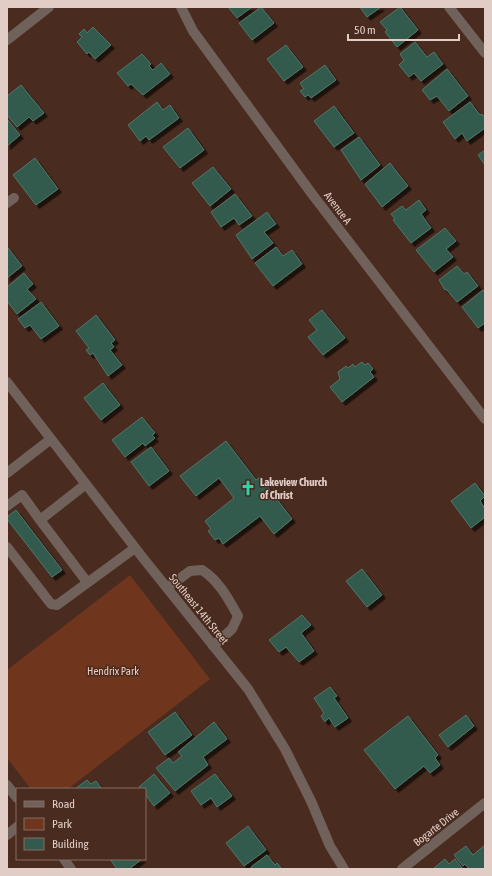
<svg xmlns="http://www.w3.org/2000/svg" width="492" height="876" font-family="'Asap Condensed',sans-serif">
	<defs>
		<filter id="shadow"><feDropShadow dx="3.5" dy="3.5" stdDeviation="0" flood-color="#0009"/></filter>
	</defs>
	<rect width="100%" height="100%" fill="#492b1f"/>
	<!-- green -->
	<path fill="#6f361d" d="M 130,575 L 210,679 L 68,789 L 31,789 L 7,758 L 7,670 Z"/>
	<!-- building -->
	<path fill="#335a4d" stroke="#4f7769" filter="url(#shadow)" d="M 228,7 L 252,7 L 237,18 Z
		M 261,7 L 274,23 L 252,40 L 239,23 Z
		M 360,7 L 381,7 L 367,17 Z
		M 400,7 L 418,30 L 397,47 L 385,32 L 387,30 L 380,22 Z
		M 93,27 L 111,45 L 95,59 L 89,52 L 87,54 L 77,42 L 82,37 L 79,34 L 84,29 L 87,33 Z
		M 415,42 L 427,57 L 434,52 L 443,64 L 421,81 L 414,73 L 409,77 L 399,65 L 404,60 L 400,54 Z
		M 286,45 L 303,67 L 284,81 L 267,59 Z
		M 142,54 L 151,64 L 149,66 L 153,70 L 161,63 L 170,74 L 143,95 L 131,84 L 128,86 L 117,73 Z
		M 325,65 L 336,80 L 311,98 L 308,95 L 305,97 L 300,91 L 304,89 L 300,83 Z
		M 447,69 L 468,96 L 449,111 L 437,96 L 430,100 L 422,90 Z
		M 21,85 L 44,113 L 33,121 L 29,117 L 17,127 L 7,115 L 7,96 Z
		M 157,102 L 163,110 L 170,105 L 179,118 L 149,140 L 146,136 L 140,141 L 128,125 Z
		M 470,102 L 480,115 L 482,114 L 485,118 L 485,128 L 467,141 L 462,133 L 455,139 L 443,122 Z
		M 334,106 L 354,133 L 334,147 L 314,121 Z
		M 7,119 L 20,135 L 7,146 Z
		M 188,128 L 204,150 L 180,168 L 163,147 Z
		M 359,137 L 380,165 L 361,180 L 341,150 Z
		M 485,150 L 485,165 L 478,155 Z
		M 35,158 L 58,189 L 36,205 L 13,175 Z
		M 390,163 L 408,186 L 382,207 L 365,184 Z
		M 213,167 L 231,189 L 210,206 L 192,183 Z
		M 235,194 L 252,216 L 239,225 L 234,218 L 221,227 L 211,212 Z
		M 419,200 L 426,210 L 421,214 L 431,228 L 411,243 L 393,220 L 395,219 L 391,214 L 402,206 L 406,210 Z
		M 267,212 L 276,224 L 264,232 L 273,243 L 252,259 L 236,235 Z
		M 445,228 L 456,241 L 446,249 L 453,257 L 434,272 L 416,250 Z
		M 276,247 L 283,256 L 292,250 L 302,264 L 273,286 L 255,263 Z
		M 8,248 L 22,266 L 7,278 L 7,249 Z
		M 457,266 L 464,274 L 467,272 L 478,286 L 457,302 L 446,289 L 445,290 L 439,280 Z
		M 24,273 L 33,284 L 27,289 L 36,299 L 17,314 L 7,301 L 7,287 Z
		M 483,290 L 485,293 L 485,323 L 478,328 L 462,307 Z
		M 41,302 L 59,326 L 41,339 L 30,325 L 25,328 L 18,319 Z
		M 322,310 L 345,338 L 323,355 L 308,337 L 317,330 L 309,320 Z
		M 96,315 L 115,340 L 111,343 L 114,347 L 110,350 L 122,365 L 108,376 L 93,353 L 90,355 L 86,350 L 89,348 L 76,331 Z
		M 362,362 L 365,365 L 368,363 L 373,369 L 370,372 L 374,377 L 342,402 L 330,387 L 340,379 L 338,372 L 346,366 L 348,368 L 353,364 L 355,367 Z
		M 103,383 L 120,405 L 101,420 L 84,398 Z
		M 142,417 L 155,433 L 152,435 L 155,438 L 145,446 L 143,443 L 125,457 L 112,440 Z
		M 226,441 L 256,480 L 260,477 L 292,519 L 274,534 L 260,516 L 223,544 L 219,538 L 215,540 L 208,531 L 211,529 L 205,521 L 234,498 L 219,478 L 196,496 L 180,476 Z
		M 151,447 L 169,471 L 149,486 L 131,462 Z
		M 475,483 L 485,496 L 480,501 L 485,509 L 485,517 L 471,528 L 451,501 Z
		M 16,510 L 62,570 L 52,577 L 7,519 L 7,517 Z
		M 362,569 L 382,595 L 367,607 L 346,581 Z
		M 302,615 L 311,625 L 301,633 L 314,651 L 299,662 L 286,647 L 279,652 L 269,640 Z
		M 330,687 L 337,696 L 334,698 L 348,718 L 335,727 L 329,718 L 325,722 L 321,716 L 324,713 L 314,698 Z
		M 175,712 L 192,735 L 165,755 L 148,732 Z
		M 466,715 L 474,726 L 448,747 L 439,735 Z
		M 408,716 L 438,755 L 435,758 L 440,765 L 430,773 L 424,766 L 395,789 L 364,750 Z
		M 214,722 L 227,739 L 203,757 L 208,765 L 175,791 L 156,768 L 169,758 L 173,763 L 182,756 L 178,752 Z
		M 154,774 L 170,793 L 154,806 L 145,794 L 145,789 L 141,789 L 139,787 Z
		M 215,774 L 232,796 L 217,807 L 211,798 L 201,805 L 191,791 Z
		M 87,780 L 91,784 L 96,781 L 102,789 L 75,789 Z
		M 248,826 L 266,850 L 244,866 L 226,843 Z
		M 485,845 L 485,869 L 469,869 L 465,864 L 463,866 L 454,855 L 466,846 L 473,855 Z
		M 267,855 L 275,865 L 277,863 L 282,869 L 252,869 L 251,867 Z
		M 110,859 L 142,859 L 129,869 L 117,869 Z
		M 445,859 L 449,864 L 455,859 L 463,869 L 435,869 L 434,868 Z"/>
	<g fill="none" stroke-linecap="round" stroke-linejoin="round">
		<!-- minor -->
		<path stroke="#70615b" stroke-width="10" d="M 181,7 L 193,31 L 312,194 L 485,419
			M 449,7 L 485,53
			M 7,40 L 49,7
			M 7,203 L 14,198
			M 7,382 L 143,558 L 248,689 L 285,749 L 311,801 L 330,846 L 344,869
			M 7,473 L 51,439
			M 7,506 L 22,495 L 40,520 L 86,484
			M 40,520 L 87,582
			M 7,547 L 51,604 L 57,605 L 135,548
			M 167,588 L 190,571 L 202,570 C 219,581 228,598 238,616 L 232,629 L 213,646
			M 7,785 L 17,798
			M 7,835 L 17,827
			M 64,859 L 71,869
			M 402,869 L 485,803"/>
	</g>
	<!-- icons -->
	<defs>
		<g id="church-bare" transform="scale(1.2)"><path d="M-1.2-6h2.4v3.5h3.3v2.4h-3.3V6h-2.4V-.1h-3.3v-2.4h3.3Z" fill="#2dd5ab" stroke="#492b1f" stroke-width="2.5" paint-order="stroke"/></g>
	</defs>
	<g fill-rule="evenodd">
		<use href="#church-bare" x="248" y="488"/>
	</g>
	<g text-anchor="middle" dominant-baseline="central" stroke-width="3" stroke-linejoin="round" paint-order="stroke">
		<!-- street labels -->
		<g font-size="11" fill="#e1cdc6" stroke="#492b1f">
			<text transform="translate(338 208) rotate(53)">Avenue A</text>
			<text transform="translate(199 609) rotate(51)">Southeast 14th Street</text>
			<text transform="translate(436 827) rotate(-38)">Bogarte Drive</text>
		</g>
		<!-- poi labels -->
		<g font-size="11" font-weight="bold" fill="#e1cdc6" stroke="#492b1f" text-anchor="start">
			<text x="260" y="482">Lakeview Church<tspan x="260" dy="13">of Christ</tspan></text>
		</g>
		<!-- park labels -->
		<g font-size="11" fill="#f4cebf" stroke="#492b1f">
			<text x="113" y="671">Hendrix Park</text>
		</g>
	</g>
	<!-- border -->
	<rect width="492" height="876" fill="none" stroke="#e1cdc6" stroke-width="16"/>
	<!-- legend -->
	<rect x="16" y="788" width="130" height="72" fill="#492b1f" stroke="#866c62"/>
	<rect x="24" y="801" width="20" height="6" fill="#70615b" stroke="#866c62"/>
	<text x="52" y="808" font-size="12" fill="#e1cdc6">Road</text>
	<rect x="24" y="818" width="20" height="12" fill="#6f361d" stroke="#866c62"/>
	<text x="52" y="828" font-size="12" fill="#e1cdc6">Park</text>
	<rect x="24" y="838" width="20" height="12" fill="#335a4d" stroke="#866c62"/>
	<text x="52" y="848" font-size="12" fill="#e1cdc6">Building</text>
	<!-- scale -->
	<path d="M348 34v6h111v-6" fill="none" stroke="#e1cdc6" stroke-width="2"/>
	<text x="354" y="34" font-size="12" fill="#e1cdc6" stroke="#492b1f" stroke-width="3" paint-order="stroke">50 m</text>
</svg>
